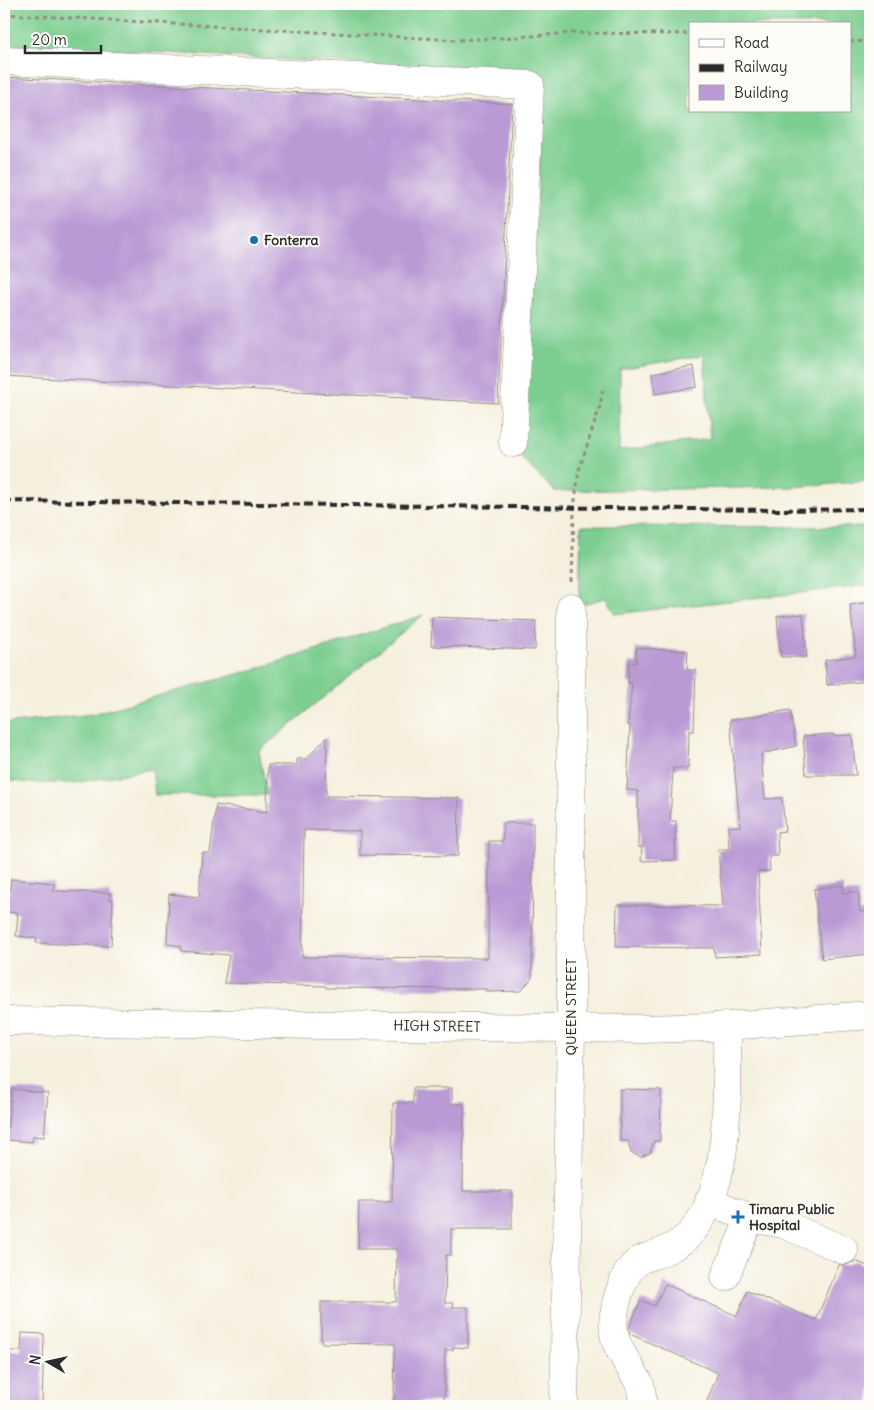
<svg xmlns="http://www.w3.org/2000/svg" width="874" height="1410" font-family="Delius,sans-serif">
	<rect width="100%" height="100%" fill="#fdfcf7"/>
	<filter id="ink" filterUnits="userSpaceOnUse"><feTurbulence type="fractalNoise" baseFrequency=".02" numOctaves="2"/><feDisplacementMap in="SourceGraphic" scale="10" xChannelSelector="R" yChannelSelector="G"/><feConvolveMatrix kernelMatrix="1 2 1 2 8 2 1 2 1" color-interpolation-filters="sRGB"/></filter>
	<filter id="wash" filterUnits="userSpaceOnUse"><feTurbulence type="fractalNoise" baseFrequency=".0096" numOctaves="4" result="noise"/><feDisplacementMap in="SourceGraphic" scale="20" xChannelSelector="R" yChannelSelector="G"/><feGaussianBlur stdDeviation="1.12" result="paint"/><feColorMatrix in="noise" values="0 0 0 0 0 0 0 0 0 0 0 0 0 0 0 0 0 1.4 0 .05"/><feComposite in="paint" operator="in"/></filter>
	<g filter="url(#wash)">
		<rect width="100%" height="100%" fill="#f5f0de"/>
		<!-- grass -->
		<path fill="#7cce90" stroke="#547c5e" fill-rule="evenodd" d="M 4,4 L 870,4 L 870,481 L 794,487 L 554,491 L 522,459 L 545,74 L 4,44 ZM 690,24 L 850,24 L 850,111 L 690,111 ZM 704,355 L 710,439 L 619,451 L 620,369 Z
			M 581,526 L 870,527 L 870,585 L 615,614 L 606,598 L 579,605 Z
			M 423,615 L 259,751 L 267,795 L 155,795 L 152,769 L 75,783 L 29,783 L 4,780 L 4,724 L 92,714 L 256,669 Z"/>
		<g id="blocks">
			<!-- building -->
			<path fill="#b99ad5" d="M 4,77 L 512,104 L 498,403 L 4,376 Z
				M 694,366 L 697,387 L 655,394 L 652,373 Z
				M 870,602 L 870,681 L 827,685 L 825,660 L 856,656 L 850,605 Z
				M 803,614 L 807,657 L 781,657 L 777,616 Z
				M 432,617 L 536,621 L 535,650 L 431,646 Z
				M 636,648 L 688,651 L 687,670 L 696,670 L 694,731 L 689,731 L 688,768 L 673,768 L 670,821 L 676,821 L 675,860 L 641,861 L 642,847 L 638,847 L 638,791 L 627,790 L 630,725 L 628,725 L 632,683 L 628,683 L 629,662 L 636,663 Z
				M 790,710 L 796,746 L 761,754 L 765,799 L 782,798 L 785,831 L 777,832 L 778,856 L 769,856 L 770,871 L 758,872 L 762,954 L 715,957 L 714,948 L 616,947 L 617,905 L 723,906 L 718,849 L 729,849 L 728,827 L 740,826 L 730,720 Z
				M 833,734 L 834,736 L 852,735 L 856,775 L 806,775 L 803,736 Z
				M 327,737 L 326,796 L 459,798 L 458,856 L 360,855 L 360,831 L 304,830 L 302,957 L 488,958 L 489,841 L 503,841 L 503,823 L 533,823 L 532,978 L 521,991 L 487,992 L 487,989 L 326,988 L 326,986 L 224,983 L 229,955 L 181,951 L 181,946 L 167,944 L 169,894 L 199,897 L 202,853 L 210,853 L 216,805 L 267,812 L 268,765 L 297,765 L 297,759 L 306,759 Z
				M 11,879 L 54,883 L 53,891 L 110,893 L 110,899 L 113,899 L 111,946 L 36,943 L 37,938 L 16,936 L 18,913 L 7,912 Z
				M 843,885 L 843,893 L 858,892 L 860,912 L 870,911 L 870,954 L 822,959 L 814,889 Z
				M 413,1088 L 452,1088 L 452,1104 L 464,1104 L 463,1191 L 512,1191 L 512,1229 L 451,1229 L 451,1255 L 446,1255 L 445,1303 L 453,1303 L 453,1307 L 468,1307 L 468,1348 L 453,1347 L 453,1350 L 445,1350 L 444,1402 L 394,1402 L 395,1344 L 321,1343 L 321,1302 L 396,1302 L 397,1249 L 358,1249 L 359,1202 L 392,1202 L 393,1103 L 413,1103 Z
				M 12,1089 L 48,1093 L 44,1137 L 33,1136 L 32,1142 L 6,1140 Z
				M 620,1089 L 661,1090 L 660,1141 L 654,1141 L 650,1153 L 641,1157 L 631,1153 L 628,1141 L 620,1141 Z
				M 855,1261 L 870,1267 L 870,1406 L 705,1406 L 718,1373 L 630,1334 L 629,1328 L 641,1300 L 655,1306 L 665,1284 L 737,1316 L 747,1291 L 816,1320 L 839,1265 L 846,1265 Z
				M 22,1333 L 44,1334 L 42,1406 L 4,1406 L 4,1351 L 21,1351 Z"/>
		</g>
	</g>
	<g filter="url(#ink)">
		<use href="#blocks" fill-opacity="0" stroke="#908e84" stroke-width="1"/>
		<g fill="none" stroke-linecap="round" stroke-linejoin="round">
			<!-- minor casing -->
			<g stroke="#908e84" stroke-width="29">
				<path id="minor" d="M 4,61 L 530,85 L 513,443
					M 4,1021 L 643,1029 L 714,1027 L 870,1015
					M 709,1201 L 750,1218 L 783,1224 L 844,1250
					M 725,1277 L 750,1218
					M 564,1406 L 571,1027 L 571,607
					M 643,1406 C 642,1399 642,1391 640,1384 C 638,1380 636,1377 634,1374 C 622,1353 610,1341 614,1315 C 616,1299 625,1269 639,1261 C 643,1258 649,1257 653,1255 C 666,1251 679,1245 689,1235 C 733,1189 727,1086 727,1026"/>
			</g>
			<!-- path -->
			<path stroke="#908e84" stroke-width="3" stroke-dasharray="4 4" stroke-linecap="butt" d="M 4,14 L 456,40 L 518,37 L 572,33 L 690,34
				M 850,41 L 870,42
				M 572,582 L 574,508 L 579,470 L 600,406 L 603,387"/>
			<!-- minor -->
			<use href="#minor" stroke="#fff" stroke-width="28"/>
			<!-- rail -->
			<path stroke="#2b2b2b" stroke-width="4" stroke-dasharray="8 4" stroke-linecap="butt" d="M 4,501 L 775,510 L 870,509"/>
		</g>
	</g>
	<!-- markers -->
	<g fill="#1f6fb2" stroke="#fdfcf7" stroke-width="2">
		<circle cx="254" cy="240" r="5"/>
		<path d="M735.5 1209.5h5v5h5v5h-5v5h-5v-5h-5v-5h5z"/>
	</g>
	<g text-anchor="middle" dominant-baseline="central" stroke-width="4" stroke-linejoin="round" paint-order="stroke">
		<!-- poi labels -->
		<g font-size="14" font-weight="bold" fill="#2b2b2b" stroke="#fdfcf7" text-anchor="start">
			<text x="264" y="240">Fonterra</text>
			<text x="749" y="1209">Timaru Public<tspan x="749" dy="16">Hospital</tspan></text>
		</g>
		<!-- street labels -->
		<g font-size="14" fill="#2b2b2b" stroke="#fdfcf7">
			<text transform="translate(571 1007) rotate(-90)">QUEEN STREET</text>
			<text transform="translate(437 1026) rotate(1)">HIGH STREET</text>
		</g>
	</g>
	<!-- margin -->
	<rect width="874" height="1410" fill="none" stroke="#fdfcf7" stroke-width="20"/>
	<!-- legend -->
	<rect x="689" y="22" width="162" height="90" fill="#fdfcf7" stroke="#a9a8a5"/>
	<rect x="699" y="39" width="25" height="8" fill="#ffffff" stroke="#a9a8a5"/>
	<text x="734" y="48" font-size="15" fill="#2b2b2b">Road</text>
	<rect x="699" y="64" width="25" height="8" fill="#2b2b2b" stroke="#a9a8a5"/>
	<text x="734" y="72" font-size="15" fill="#2b2b2b">Railway</text>
	<rect x="699" y="85" width="25" height="15" fill="#b99ad5" stroke="#a9a8a5"/>
	<text x="734" y="98" font-size="15" fill="#2b2b2b">Building</text>
	<!-- north arrow -->
	<g transform="translate(48 1362) rotate(279)" stroke="#fdfcf7" stroke-width="4" paint-order="stroke">
	<path d="M0-4L9 19L0 12L-9 19Z" fill="#2b2b2b"/>
	<text y="-8" font-size="14" font-weight="bold" text-anchor="middle" fill="#2b2b2b">N</text>
	</g>
	<!-- scale -->
	<path d="M25 45v8h76v-8" fill="none" stroke="#2b2b2b" stroke-width="2.5"/>
	<text x="32" y="45" font-size="15" fill="#2b2b2b" stroke="#fdfcf7" stroke-width="4" paint-order="stroke">20 m</text>
</svg>
